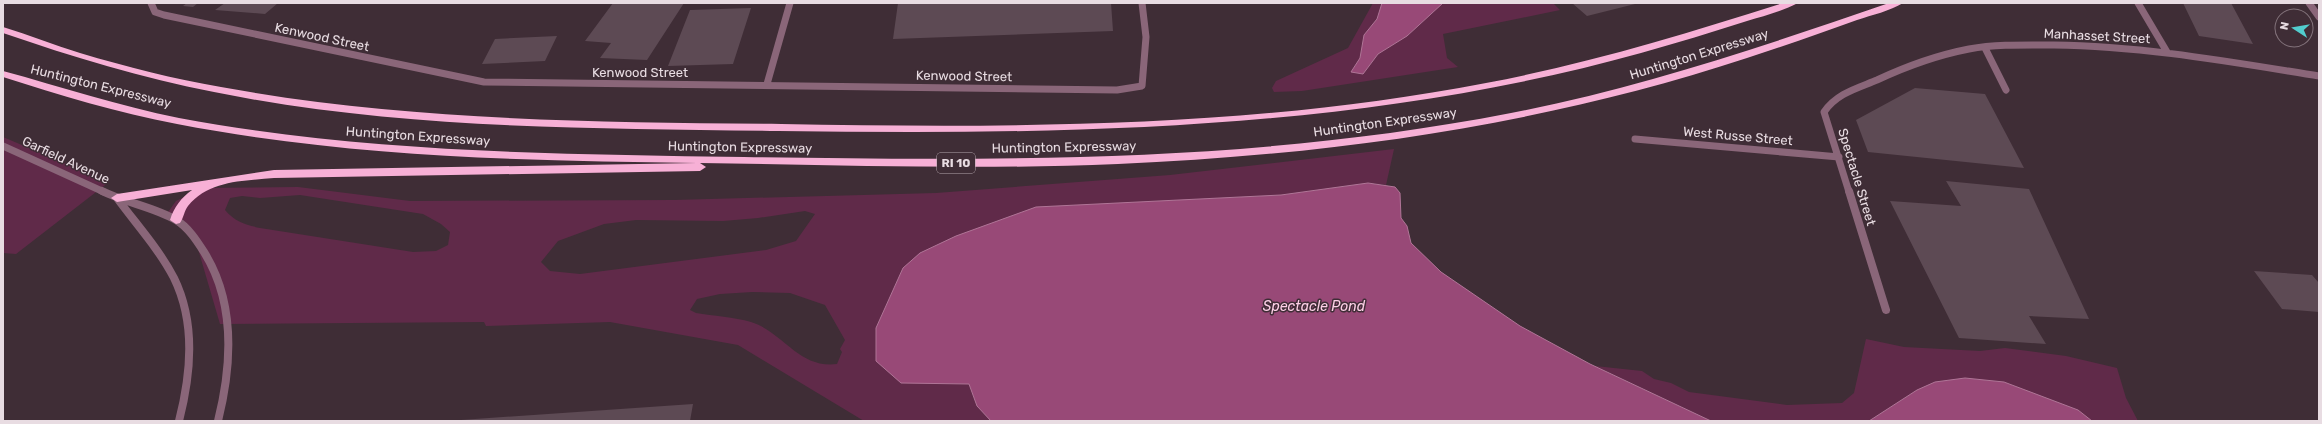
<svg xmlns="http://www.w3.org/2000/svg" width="2322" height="424" font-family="Rubik,sans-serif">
	<rect width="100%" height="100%" fill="#3f2d36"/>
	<!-- green -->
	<path fill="#602a49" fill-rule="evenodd" d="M 1373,3 L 1382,3 L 1377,19 L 1364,35 L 1360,58 L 1351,72 L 1363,74 L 1378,54 L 1407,36 L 1443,3 L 1553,3 L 1560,10 L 1443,34 L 1447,58 L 1458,67 L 1302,91 L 1274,92 L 1272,88 L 1276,81 L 1348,48 Z
		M 3,137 L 109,182 L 16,254 L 3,253 Z
		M 1394,149 L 1386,185 L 1368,183 L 1281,195 L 1161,202 L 901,382 L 969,384 L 977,406 L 991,421 L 864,421 L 738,345 L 610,322 L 486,326 L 484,322 L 220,324 L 196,242 L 166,215 L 176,201 L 202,188 L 298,187 L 410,201 L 674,200 L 936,193 L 1170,175 ZM 300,195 L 423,214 L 441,224 L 450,232 L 448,245 L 436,251 L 413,252 L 260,228 C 246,225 235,222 225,210 L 230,198 L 242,196 L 260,198 ZM 805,211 L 815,214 L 796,241 L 766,250 L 580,274 L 550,271 L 541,262 L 558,241 L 604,224 L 636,220 L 723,221 L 758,218 ZM 752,292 L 790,293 L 825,305 L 845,340 L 840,349 L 842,352 L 837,364 C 799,369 783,332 751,322 C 734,317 713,316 696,313 L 690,310 L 697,299 L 720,294 Z
		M 1866,339 L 1904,347 L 1980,351 L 2005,348 L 2066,356 L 2117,368 L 2126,398 L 2138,421 L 2092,421 L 2078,410 L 2004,382 L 1965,378 L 1917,390 L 1869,421 L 1711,421 L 1595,366 L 1642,371 L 1654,379 L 1671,383 L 1689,392 L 1787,405 L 1842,403 L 1854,393 Z"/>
	<!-- water -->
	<path fill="#984977" stroke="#b07597" d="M 1382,3 L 1443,3 L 1407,36 L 1378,54 L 1363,74 L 1351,72 L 1360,58 L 1364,35 L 1377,19 Z
		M 1368,183 L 1395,187 L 1400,193 L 1401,218 L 1407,226 L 1411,243 L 1441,272 L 1520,326 L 1590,364 L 1711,421 L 991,421 L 977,406 L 969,384 L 901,383 L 876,361 L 876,328 L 903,268 L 920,253 L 956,236 L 1036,207 L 1281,195 Z
		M 1965,378 L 2004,382 L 2078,410 L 2092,421 L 1869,421 L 1917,390 L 1935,382 Z"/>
	<!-- building -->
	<path fill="#5d4a54" d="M 187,3 L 198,3 L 193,7 L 183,6 Z
		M 225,3 L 278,3 L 265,14 L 215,10 Z
		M 613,3 L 684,3 L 647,60 L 600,58 L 611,43 L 585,41 Z
		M 898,3 L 1111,3 L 1113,31 L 893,39 Z
		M 1572,3 L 1635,3 L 1635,4 L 1587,16 Z
		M 2183,3 L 2231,3 L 2253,44 L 2199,36 Z
		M 751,8 L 733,64 L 668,66 L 690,10 Z
		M 557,36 L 545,61 L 482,64 L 495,39 Z
		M 1915,88 L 1985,94 L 2024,168 L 1868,152 L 1856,120 Z
		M 1946,181 L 2029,189 L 2089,319 L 2029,316 L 2046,344 L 1959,338 L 1890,201 L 1961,206 Z
		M 2254,271 L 2312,275 L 2319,283 L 2319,312 L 2282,309 Z
		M 693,404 L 690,421 L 461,421 L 461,420 Z"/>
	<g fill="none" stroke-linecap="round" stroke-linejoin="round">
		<!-- minor-far1 -->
		<path stroke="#8a6679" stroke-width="7" d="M 151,3 L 155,12 L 164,15 L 484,82 L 1117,90 L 1142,86 L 1146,37 L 1142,3
			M 2138,3 L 2167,52
			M 2309,3 L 2319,17
			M 1985,48 L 2006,90
			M 767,84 L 790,3
			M 1635,139 L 1839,157
			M 1849,192 L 1824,112 C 1837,93 1858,88 1877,80 C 1907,66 1938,55 1969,49 C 1997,44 2026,45 2054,45 C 2143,46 2231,62 2319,76"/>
		<!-- minor -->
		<path stroke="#8a6679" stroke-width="8" d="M 1849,191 L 1886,310"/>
		<!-- tertiary-far1 -->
		<path stroke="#8a6679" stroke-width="7" d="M 3,146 L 104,192"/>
		<!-- tertiary -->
		<path stroke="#8a6679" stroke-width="8" d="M 102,191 C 126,203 154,207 176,220 C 188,227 197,241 204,252 C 236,303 232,365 218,421
			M 117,198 C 136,224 159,249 174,278 C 196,323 191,374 179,421"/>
		<!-- motorway -->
		<path fill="#f7b0d6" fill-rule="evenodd" d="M 1783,3 L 1798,3 C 1783,11 1764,16 1747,21 C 1712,32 1677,43 1641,53 C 1361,131 1069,135 779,131 C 591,128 400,130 214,92 C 142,78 73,57 3,33 L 3,27 C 29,35 54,45 80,53 C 127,67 174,79 221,87 C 406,121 594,122 781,124 C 1016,128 1254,128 1486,83 C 1587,64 1685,34 1783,3 Z
			M 1889,3 L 1903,3 C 1890,11 1872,15 1857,20 C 1821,33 1784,46 1747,58 C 1544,125 1331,155 1118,164 C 979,170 840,165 700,163 L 706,167 L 700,171 L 274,178 C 244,181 209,180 188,206 C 184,211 184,217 180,223 L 176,224 L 170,220 C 174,207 181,198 192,190 L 117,202 L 111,198 L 117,194 L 274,170 L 697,163 C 523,161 348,157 177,124 C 118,113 60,95 3,77 L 3,71 C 62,87 119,106 179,118 C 366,153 555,154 744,157 C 1004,161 1254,163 1511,113 C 1640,88 1764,46 1889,3 Z"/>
	</g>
	<g text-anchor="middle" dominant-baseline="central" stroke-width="3" stroke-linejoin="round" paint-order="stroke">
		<!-- shield labels -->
		<rect fill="#3f2d36" stroke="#b5a8ae" stroke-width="1" x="937" y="153" width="38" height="20" rx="3"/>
		<g font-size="12" font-weight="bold" fill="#e8dce2">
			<text x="956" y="163">RI 10</text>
		</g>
		<!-- street labels -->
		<g font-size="13" fill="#e8dce2" stroke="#3f2d36">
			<text transform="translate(2097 36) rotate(3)">Manhasset Street</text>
			<text transform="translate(322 37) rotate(12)">Kenwood Street</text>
			<text transform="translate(1699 54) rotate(-17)">Huntington Expressway</text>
			<text x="640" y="72">Kenwood Street</text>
			<text transform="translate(964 76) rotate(1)">Kenwood Street</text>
			<text transform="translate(101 86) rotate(14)">Huntington Expressway</text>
			<text transform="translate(1385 122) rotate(-8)">Huntington Expressway</text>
			<text transform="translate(418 136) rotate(4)">Huntington Expressway</text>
			<text transform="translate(1738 136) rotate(5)">West Russe Street</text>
			<text transform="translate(740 147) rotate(1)">Huntington Expressway</text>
			<text transform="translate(1064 147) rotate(-1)">Huntington Expressway</text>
			<text transform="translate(66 160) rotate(25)">Garfield Avenue</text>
			<text transform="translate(1857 177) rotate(73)">Spectacle Street</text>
		</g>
		<!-- water labels -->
		<g font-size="14" font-style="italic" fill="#fdcfe6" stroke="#3f2d36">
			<text x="1314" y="306">Spectacle Pond</text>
		</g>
	</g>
	<!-- border -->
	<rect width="2322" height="424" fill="none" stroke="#e8dce2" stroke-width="8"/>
	<!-- north arrow -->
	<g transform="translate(2294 28) rotate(282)"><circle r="19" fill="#3f2d36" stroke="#83737b"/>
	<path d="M0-3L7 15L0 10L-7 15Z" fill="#52cdce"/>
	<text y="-6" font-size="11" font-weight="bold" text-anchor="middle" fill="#e8dce2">N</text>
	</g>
</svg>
